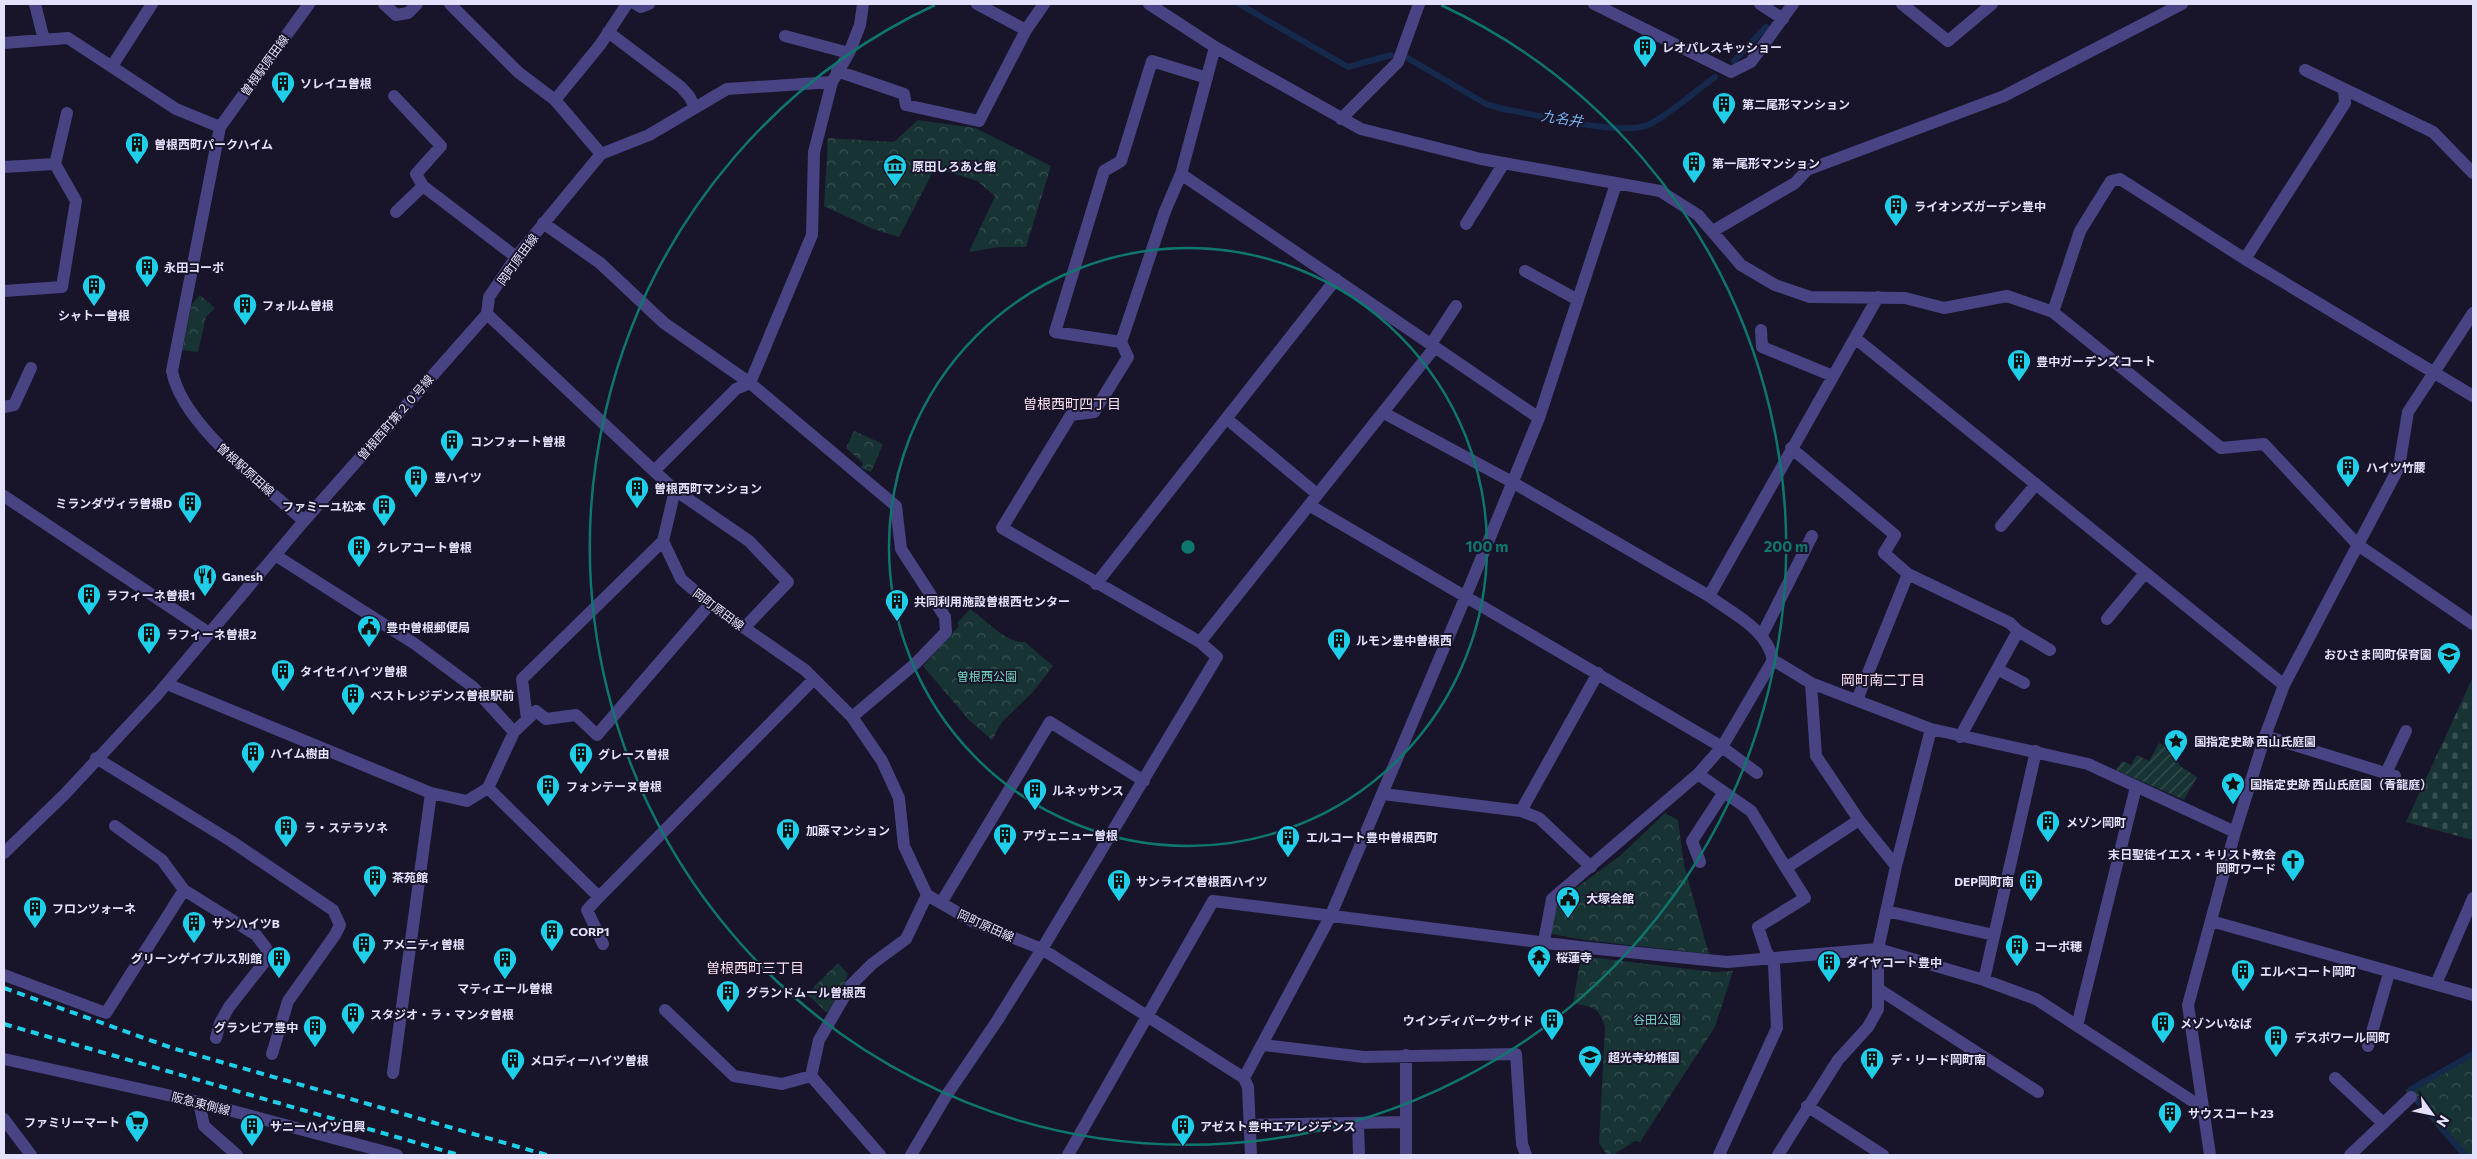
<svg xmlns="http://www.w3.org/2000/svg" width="2477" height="1159" font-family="Commissioner,'Noto Sans JP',sans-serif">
	<defs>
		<pattern id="forest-crowns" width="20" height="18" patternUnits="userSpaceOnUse" patternTransform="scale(1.25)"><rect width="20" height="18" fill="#173333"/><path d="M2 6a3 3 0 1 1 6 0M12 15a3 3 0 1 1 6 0" fill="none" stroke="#395051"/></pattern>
		<pattern id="cemetery-stones" width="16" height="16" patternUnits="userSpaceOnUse" patternTransform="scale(1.25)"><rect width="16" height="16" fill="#173333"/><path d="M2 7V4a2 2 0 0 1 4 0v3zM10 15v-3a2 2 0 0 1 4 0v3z" fill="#395051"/></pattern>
		<pattern id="garden-furrows" width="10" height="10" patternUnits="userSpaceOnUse" patternTransform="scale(1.25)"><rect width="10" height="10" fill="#173333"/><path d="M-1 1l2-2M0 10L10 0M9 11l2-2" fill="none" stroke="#395051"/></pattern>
	</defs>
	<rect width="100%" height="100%" fill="#18142a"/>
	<!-- forest -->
	<path fill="url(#forest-crowns)" d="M 918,120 L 975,128 L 1051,166 L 1026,247 L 1000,247 L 969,252 L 995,196 L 977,181 L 935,168 L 899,237 L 873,229 L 824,206 L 828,138 L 894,142 Z
		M 200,295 L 215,308 L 206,317 L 198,352 L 182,350 L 192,304 Z
		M 854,431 L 883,444 L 871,472 L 861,468 L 863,463 L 846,448 Z
		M 970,609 C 986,620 1007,644 1025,642 L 1053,666 L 1033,692 L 1002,722 L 992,740 L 968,719 L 923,666 L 959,626 L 957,623 Z
		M 1665,813 L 1678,820 L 1684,865 L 1709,954 L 1585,940 L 1551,934 L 1557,902 L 1621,855 Z
		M 1581,956 L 1714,972 L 1733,971 L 1715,1027 L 1640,1142 L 1635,1141 L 1613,1155 L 1607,1155 L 1599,1143 L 1605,1027 C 1599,1006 1593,1008 1573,1003 Z
		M 838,963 L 848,974 L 843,988 L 827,1013 L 807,994 Z
		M 2473,1053 L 2473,1155 L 2461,1155 L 2405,1090 Z"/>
	<!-- cemetery -->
	<path fill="url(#cemetery-stones)" d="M 2472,679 L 2473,680 L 2473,840 L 2406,822 Z"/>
	<!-- garden -->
	<path fill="url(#garden-furrows)" d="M 2159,743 L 2170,749 L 2180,766 L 2197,777 L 2184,800 L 2116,770 L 2122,761 L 2131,765 L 2137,755 L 2149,761 Z"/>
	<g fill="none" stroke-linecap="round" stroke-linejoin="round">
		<!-- stream -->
		<path stroke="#15294d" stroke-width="6" d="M 1239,4 L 1348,67 L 1391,55
			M 1406,57 L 1486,104 L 1503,109 C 1536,114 1623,138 1650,124 C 1669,115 1697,90 1715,77
			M 1734,61 L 1766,27
			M 2411,1089 L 2473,1054
			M 2412,1095 L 2432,1117 L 2434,1116 L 2444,1126 L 2442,1129 L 2465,1155"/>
		<!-- minor -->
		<path stroke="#484484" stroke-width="12" d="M 35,4 L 44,40
			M 384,4 L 396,15 L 408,13 L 417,4
			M 450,4 L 518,72 L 555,100 L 601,154
			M 636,4 L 641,7 L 649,4
			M 977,4 L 1026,30
			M 1149,4 L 1215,47 L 1361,129 L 1481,159 L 1660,191 L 1698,215 L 1741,265 L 1775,285 L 1810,297 L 1905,298 L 1944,308 L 2007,296 L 2053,312 L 2221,448 L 2264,444 L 2358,545 L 2473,624
			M 1594,4 L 1731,72 L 1751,62 L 1793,4
			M 1760,4 L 1783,19
			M 1902,4 L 1948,41 L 1992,4
			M 608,32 L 681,87 L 689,96 L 695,107
			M 785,36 L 849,53
			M 4,43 L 68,38 L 176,109 L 220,127
			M 112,66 L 152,4
			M 2305,70 L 2433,132 L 2473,173
			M 837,71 L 904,94 L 906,105 L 979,121 L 1026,30 L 1044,4
			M 394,96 L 441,146 L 416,174 L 423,186
			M 555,100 L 600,45 L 627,4
			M 1341,119 L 1398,62 L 1419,4
			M 4,167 L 55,164
			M 1181,174 L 1539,418
			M 396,212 L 423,186 L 516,257
			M 543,223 L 600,263 L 664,323 L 750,383 L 896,506 L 901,549 L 945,617 L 946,632 L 916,663 L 852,717
			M 1466,224 L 1504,163
			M 1713,231 L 1795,183 L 1807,170 L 2004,96 L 2182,4
			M 2245,259 L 2345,103 L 2344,89
			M 1525,271 L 1578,300
			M 4,291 L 62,287 L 76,201 L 55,164 L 67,113
			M 2053,312 L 2080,231 L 2111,181 L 2120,179 L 2245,259 L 2473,396
			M 1761,330 L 1762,347 L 1833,376
			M 1855,338 L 2284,685
			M 1121,342 L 1055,332 L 1104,171 L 1121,161 L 1152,61 L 1207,78
			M 1431,344 L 1456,306
			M 4,407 L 14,405 L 31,368
			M 1384,413 L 1512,482 L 1709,596 L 1878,297
			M 1227,419 L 1317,494
			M 1791,448 L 1895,535 L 1884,553 L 1908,574
			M 654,471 L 736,389 L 750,383 L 812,235 L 814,152 L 832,82 L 849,53 L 860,25 L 863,4
			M 675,490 L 663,541 L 681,579 L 710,604 L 805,670 L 852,717 L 882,761 L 899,798 L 904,846 L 927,895 L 974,922 L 1042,949 L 1244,1078 L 1248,1087 L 1251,1155
			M 4,496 L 209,633
			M 1309,505 L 1722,747 L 1757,773
			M 304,521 C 263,484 182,425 172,371 L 220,127 L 309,4
			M 2001,526 L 2036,484
			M 275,555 L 415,644 L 473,687 L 514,732 L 488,788 L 467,801 L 431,793
			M 1096,584 L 1336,279
			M 1709,596 C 1733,614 1767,629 1773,660
			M 2107,619 L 2145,573
			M 744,628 L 788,582 L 749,541 L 675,490 L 654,471 L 487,314 L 489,297 L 516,257 L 601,154 L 649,135 L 727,89 L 832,82
			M 2018,631 L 2050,650
			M 1762,635 L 1812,536
			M 1200,642 L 1435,347
			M 1997,669 L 2024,683
			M 1811,683 L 1816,756 L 1859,820 L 1896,866
			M 167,684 L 431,793 L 393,1073
			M 1857,700 L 1908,574 L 2010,623 L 2018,631 L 1960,737
			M 527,719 L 522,679 L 663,541
			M 514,732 L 536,711 L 546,719 L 576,715 L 597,735 L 710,604
			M 2265,736 L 2395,776
			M 96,758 L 231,841 L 333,910 L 340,925 L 335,935 L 288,1001 L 272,1054
			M 2386,773 L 2406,731
			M 1698,774 L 1751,811 L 1786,868
			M 488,788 L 599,897 L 814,679
			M 1383,794 L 1521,811 L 1539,818 L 1591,867
			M 1521,811 L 1598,673
			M 115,826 L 162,860 L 184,890 L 256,935 L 266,948 L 266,960 L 229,1007 L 220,1023 L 216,1038
			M 4,853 L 65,794 L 158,694 L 304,521 L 487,314
			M 1700,862 L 1692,841 L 1724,792
			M 599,897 L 587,910 L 603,944
			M 941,903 L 1050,722 L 1144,781
			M 1886,911 L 1994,935
			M 2211,921 L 2473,995
			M 1544,941 L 1552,899 L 1698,774 L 1722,747 L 1773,660 L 1811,683 L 1931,729 L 2088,764 L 2235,832
			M 4,975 L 106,1013 L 184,890
			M 1984,980 L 2036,751
			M 2436,984 L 2473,898
			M 1880,990 L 2038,1092
			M 665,1010 L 734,1076 L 782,1084 L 811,1076
			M 2077,1026 L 2136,787
			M 1263,1045 L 1364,1057 L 1516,1054 L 1522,1144 L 1526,1155
			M 2368,1046 L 2389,973
			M 1406,1055 L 1406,1155
			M 1244,1078 L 1330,917 L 1465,598 L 1539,418 L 1616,184
			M 2335,1078 L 2383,1123
			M 199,1102 L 204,1126 L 237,1155
			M 1807,1106 L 1883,1155
			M 4,1119 L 31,1155
			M 1358,1123 L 1359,1155
			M 1249,1125 L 1406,1122
			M 880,1155 L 811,1076 L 819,1040 L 851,985 L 872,964 L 906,939 L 927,895
			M 911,1155 L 946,1096 L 997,1021 L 1042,949 L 1217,657 L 1200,642 L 1002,528 L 1071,415 L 1094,412 L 1128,357 L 1121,342 L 1165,211 L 1181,174 L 1215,47
			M 1068,1155 L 1213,901 L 1579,947 L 1727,962 L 1878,949 L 1984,980 L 2036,999 L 2203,1108
			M 1719,1155 L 1777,1028 L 1774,964 L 1766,951 L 1758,927 L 1805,898 L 1786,868 L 1859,820
			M 1778,1155 L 1838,1060 L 1868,1027 L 1878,1009 L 1878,949 L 1896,866 L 1931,729
			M 2210,1155 L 2188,1005 L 2235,832 L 2265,736 L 2284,685 L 2399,467 L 2408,412 L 2473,313
			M 2350,1155 L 2411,1097"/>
		<!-- tertiary -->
		<path stroke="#484484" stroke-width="12" d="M 4,1059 L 199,1102 L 397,1155"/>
		<!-- rail -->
		<path stroke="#1fcfe9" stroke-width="4" stroke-dasharray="8 6" stroke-linecap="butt" d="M 4,988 L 172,1048 L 547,1155
			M 4,1024 L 459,1155"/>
	</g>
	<!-- distance rings -->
	<g fill="none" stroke="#0f766e" stroke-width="2.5">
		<circle cx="1188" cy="547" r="299"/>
		<path d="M1441 5A598 598 0 1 1 935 5"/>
	</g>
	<!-- icons -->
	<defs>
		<g id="building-pin" transform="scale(1.25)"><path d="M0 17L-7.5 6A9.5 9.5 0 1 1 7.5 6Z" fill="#1fcfe9" stroke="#18142a"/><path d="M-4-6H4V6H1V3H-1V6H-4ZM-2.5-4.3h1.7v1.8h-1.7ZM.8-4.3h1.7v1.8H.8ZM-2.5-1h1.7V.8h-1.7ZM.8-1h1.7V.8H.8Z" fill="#111"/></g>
		<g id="museum-pin" transform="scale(1.25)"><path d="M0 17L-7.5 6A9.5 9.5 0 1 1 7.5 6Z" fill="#1fcfe9" stroke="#18142a"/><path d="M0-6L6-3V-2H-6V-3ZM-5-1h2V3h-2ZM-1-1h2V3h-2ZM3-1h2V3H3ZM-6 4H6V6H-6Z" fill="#111"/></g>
		<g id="restaurant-pin" transform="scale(1.25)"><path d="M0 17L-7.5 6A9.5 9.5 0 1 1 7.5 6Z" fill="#1fcfe9" stroke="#18142a"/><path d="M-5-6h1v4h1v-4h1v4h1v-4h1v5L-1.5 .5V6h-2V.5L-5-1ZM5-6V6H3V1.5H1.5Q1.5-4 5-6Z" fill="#111"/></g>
		<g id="civic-pin" transform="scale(1.25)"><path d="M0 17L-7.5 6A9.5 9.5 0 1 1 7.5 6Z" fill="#1fcfe9" stroke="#18142a"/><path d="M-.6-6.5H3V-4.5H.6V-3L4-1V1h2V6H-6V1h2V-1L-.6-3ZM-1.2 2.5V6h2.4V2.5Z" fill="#111"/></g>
		<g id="school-pin" transform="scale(1.25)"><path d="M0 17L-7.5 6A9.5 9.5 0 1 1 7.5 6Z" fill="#1fcfe9" stroke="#18142a"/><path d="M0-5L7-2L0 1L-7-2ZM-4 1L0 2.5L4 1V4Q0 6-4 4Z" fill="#111"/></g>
		<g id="sight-pin" transform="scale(1.25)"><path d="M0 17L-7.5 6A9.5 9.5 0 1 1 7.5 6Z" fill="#1fcfe9" stroke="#18142a"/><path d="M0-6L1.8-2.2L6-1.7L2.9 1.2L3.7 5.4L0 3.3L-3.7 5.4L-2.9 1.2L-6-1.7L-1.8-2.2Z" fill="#111"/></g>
		<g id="church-pin" transform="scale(1.25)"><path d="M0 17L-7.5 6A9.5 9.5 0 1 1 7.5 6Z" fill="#1fcfe9" stroke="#18142a"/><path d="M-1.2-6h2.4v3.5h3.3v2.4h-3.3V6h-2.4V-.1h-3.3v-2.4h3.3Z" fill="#111"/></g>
		<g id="temple-pin" transform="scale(1.25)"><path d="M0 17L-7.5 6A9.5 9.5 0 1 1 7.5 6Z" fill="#1fcfe9" stroke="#18142a"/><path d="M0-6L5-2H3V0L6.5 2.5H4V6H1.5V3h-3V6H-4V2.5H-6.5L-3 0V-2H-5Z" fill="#111"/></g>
		<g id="supermarket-pin" transform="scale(1.25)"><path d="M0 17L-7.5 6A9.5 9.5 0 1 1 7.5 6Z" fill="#1fcfe9" stroke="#18142a"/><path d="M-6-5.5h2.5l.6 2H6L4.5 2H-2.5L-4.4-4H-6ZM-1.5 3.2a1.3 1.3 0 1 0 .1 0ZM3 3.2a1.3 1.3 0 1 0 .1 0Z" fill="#111"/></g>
	</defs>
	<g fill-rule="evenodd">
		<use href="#building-pin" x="1645" y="47"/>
		<use href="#building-pin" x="283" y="83"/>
		<use href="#building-pin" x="1724" y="104"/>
		<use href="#building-pin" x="137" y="144"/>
		<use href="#building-pin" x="1694" y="163"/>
		<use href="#museum-pin" x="895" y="166"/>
		<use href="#building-pin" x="1896" y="206"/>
		<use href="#building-pin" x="147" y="267"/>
		<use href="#building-pin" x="94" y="286"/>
		<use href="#building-pin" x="245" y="305"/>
		<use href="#building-pin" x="2019" y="361"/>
		<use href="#building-pin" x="452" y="441"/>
		<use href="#building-pin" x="2348" y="467"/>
		<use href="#building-pin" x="416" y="477"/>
		<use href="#building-pin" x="637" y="488"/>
		<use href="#building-pin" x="190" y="503"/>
		<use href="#building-pin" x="384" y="506"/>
		<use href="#building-pin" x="359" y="547"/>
		<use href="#restaurant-pin" x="205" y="576"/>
		<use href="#building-pin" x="89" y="595"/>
		<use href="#building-pin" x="897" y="601"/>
		<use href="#civic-pin" x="369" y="627"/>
		<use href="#building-pin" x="149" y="634"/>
		<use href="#building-pin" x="1339" y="640"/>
		<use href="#school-pin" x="2449" y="654"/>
		<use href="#building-pin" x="283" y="671"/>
		<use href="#building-pin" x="353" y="695"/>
		<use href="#sight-pin" x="2176" y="741"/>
		<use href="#building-pin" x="253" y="753"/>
		<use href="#building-pin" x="581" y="754"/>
		<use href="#sight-pin" x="2233" y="784"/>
		<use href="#building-pin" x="548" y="786"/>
		<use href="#building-pin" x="1035" y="790"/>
		<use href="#building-pin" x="2048" y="822"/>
		<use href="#building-pin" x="286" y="827"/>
		<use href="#building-pin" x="788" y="830"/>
		<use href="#building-pin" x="1005" y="835"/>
		<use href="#building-pin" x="1288" y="837"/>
		<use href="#church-pin" x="2293" y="861"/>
		<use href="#building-pin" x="375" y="877"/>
		<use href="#building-pin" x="1119" y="881"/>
		<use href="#building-pin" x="2031" y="881"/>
		<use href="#civic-pin" x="1568" y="898"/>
		<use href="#building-pin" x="35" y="908"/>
		<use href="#building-pin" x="194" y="923"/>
		<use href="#building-pin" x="552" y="931"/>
		<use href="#building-pin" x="364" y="944"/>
		<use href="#building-pin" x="2017" y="946"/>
		<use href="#temple-pin" x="1539" y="957"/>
		<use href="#building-pin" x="279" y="958"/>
		<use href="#building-pin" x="505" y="959"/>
		<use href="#building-pin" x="1829" y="962"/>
		<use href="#building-pin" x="2243" y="971"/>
		<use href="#building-pin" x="728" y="992"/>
		<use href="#building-pin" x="353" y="1014"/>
		<use href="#building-pin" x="1552" y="1020"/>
		<use href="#building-pin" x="2163" y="1023"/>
		<use href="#building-pin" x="315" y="1027"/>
		<use href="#building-pin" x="2276" y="1037"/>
		<use href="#school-pin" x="1590" y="1057"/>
		<use href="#building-pin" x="1872" y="1059"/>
		<use href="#building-pin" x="513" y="1060"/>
		<use href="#building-pin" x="2170" y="1113"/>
		<use href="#supermarket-pin" x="137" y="1122"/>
		<use href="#building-pin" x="252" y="1126"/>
		<use href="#building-pin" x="1183" y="1126"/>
	</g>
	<g text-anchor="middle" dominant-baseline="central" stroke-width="4" stroke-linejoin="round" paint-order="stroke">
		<!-- poi labels -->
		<g font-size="12" font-weight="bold" fill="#e3e0fc" stroke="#18142a" text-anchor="start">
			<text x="1662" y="47">レオパレスキッショー</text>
			<text x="300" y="83">ソレイユ曽根</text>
			<text x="1742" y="104">第二尾形マンション</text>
			<text x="154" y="144">曽根西町パークハイム</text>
			<text x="1712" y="163">第一尾形マンション</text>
			<text x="912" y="166">原田しろあと館</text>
			<text x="1914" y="206">ライオンズガーデン豊中</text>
			<text x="164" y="267">永田コーポ</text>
			<text x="262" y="305">フォルム曽根</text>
			<text x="94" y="315" text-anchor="middle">シャトー曽根</text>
			<text x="2036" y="361">豊中ガーデンズコート</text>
			<text x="470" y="441">コンフォート曽根</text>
			<text x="2366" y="467">ハイツ竹腰</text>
			<text x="434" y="477">豊ハイツ</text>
			<text x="654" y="488">曽根西町マンション</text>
			<text x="172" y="503" text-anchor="end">ミランダヴィラ曽根D</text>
			<text x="366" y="506" text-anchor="end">ファミーユ松本</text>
			<text x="376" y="547">クレアコート曽根</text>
			<text x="222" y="576">Ganesh</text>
			<text x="106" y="595">ラフィーネ曽根1</text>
			<text x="914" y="601">共同利用施設曽根西センター</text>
			<text x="386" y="627">豊中曽根郵便局</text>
			<text x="166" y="634">ラフィーネ曽根2</text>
			<text x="1356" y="640">ルモン豊中曽根西</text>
			<text x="2432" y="654" text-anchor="end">おひさま岡町保育園</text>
			<text x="300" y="671">タイセイハイツ曽根</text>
			<text x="370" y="695">ベストレジデンス曽根駅前</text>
			<text x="2194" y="741">国指定史跡 西山氏庭園</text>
			<text x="270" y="753">ハイム樹由</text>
			<text x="598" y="754">グレース曽根</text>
			<text x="2250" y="784">国指定史跡 西山氏庭園（青龍庭）</text>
			<text x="566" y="786">フォンテーヌ曽根</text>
			<text x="1052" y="790">ルネッサンス</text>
			<text x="2066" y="822">メゾン岡町</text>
			<text x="304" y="827">ラ・ステラソネ</text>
			<text x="806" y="830">加藤マンション</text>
			<text x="1022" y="835">アヴェニュー曽根</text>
			<text x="1306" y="837">エルコート豊中曽根西町</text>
			<text x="2276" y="854" text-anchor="end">末日聖徒イエス・キリスト教会<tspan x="2276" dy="14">岡町ワード</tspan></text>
			<text x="392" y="877">茶苑館</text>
			<text x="1136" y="881">サンライズ曽根西ハイツ</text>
			<text x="2014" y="881" text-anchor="end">DEP岡町南</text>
			<text x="1586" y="898">大塚会館</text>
			<text x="52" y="908">フロンツォーネ</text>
			<text x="212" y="923">サンハイツB</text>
			<text x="570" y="931">CORP1</text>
			<text x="382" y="944">アメニティ曽根</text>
			<text x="2034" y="946">コーポ穂</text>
			<text x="1556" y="957">桜蓮寺</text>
			<text x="262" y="958" text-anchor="end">グリーンゲイブルス別館</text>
			<text x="1846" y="962">ダイヤコート豊中</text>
			<text x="2260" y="971">エルベコート岡町</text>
			<text x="505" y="988" text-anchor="middle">マティエール曽根</text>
			<text x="746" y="992">グランドムール曽根西</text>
			<text x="370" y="1014">スタジオ・ラ・マンタ曽根</text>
			<text x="1534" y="1020" text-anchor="end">ウインディパークサイド</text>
			<text x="2180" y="1023">メゾンいなば</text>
			<text x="298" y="1027" text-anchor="end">グランビア豊中</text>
			<text x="2294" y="1037">デスポワール岡町</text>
			<text x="1608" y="1057">超光寺幼稚園</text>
			<text x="1890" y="1059">デ・リード岡町南</text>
			<text x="530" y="1060">メロディーハイツ曽根</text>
			<text x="2188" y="1113">サウスコート23</text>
			<text x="120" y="1122" text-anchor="end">ファミリーマート</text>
			<text x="270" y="1126">サニーハイツ日興</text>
			<text x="1200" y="1126">アゼスト豊中エアレジデンス</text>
		</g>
		<!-- street labels -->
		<g font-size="12" fill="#e3e0fc" stroke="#18142a">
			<text transform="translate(264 65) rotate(-54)">曽根駅原田線</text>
			<text transform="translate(517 259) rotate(-54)">岡町原田線</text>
			<text transform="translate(395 417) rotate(-49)">曽根西町第２０号線</text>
			<text transform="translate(246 469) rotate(42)">曽根駅原田線</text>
			<text transform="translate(719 609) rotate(37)">岡町原田線</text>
			<text transform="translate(986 925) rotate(24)">岡町原田線</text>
			<text transform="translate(201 1103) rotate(14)">阪急東側線</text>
		</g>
		<!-- park labels -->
		<g font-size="12" fill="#71d6c0" stroke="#18142a">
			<text x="987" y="676">曽根西公園</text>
			<text x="1657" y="1019">谷田公園</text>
		</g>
		<!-- water labels -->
		<g font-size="14" font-style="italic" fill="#78b6f2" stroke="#18142a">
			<text transform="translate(1562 118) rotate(9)">九名井</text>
		</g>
		<!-- neighbourhood labels -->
		<g font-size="14" fill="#fce1f2" stroke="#18142a">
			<text x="1072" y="403">曽根西町四丁目</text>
			<text x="1883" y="679">岡町南二丁目</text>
			<text x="755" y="967">曽根西町三丁目</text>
		</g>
	</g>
	<circle cx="1188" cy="547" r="8" fill="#0f766e" stroke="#18142a" stroke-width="2.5"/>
	<g font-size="15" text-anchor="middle" font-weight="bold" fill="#0f766e" stroke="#18142a" stroke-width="4" stroke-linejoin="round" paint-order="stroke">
		<text x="1487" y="552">100 m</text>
		<text x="1786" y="552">200 m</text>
	</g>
	<!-- border -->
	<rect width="2477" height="1159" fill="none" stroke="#e3e0fc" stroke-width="10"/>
	<!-- north arrow -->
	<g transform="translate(2432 1114) rotate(123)" stroke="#18142a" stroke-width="4" paint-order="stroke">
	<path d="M0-4L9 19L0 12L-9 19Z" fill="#e3e0fc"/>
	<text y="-8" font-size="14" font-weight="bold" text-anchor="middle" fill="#e3e0fc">N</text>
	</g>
</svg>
